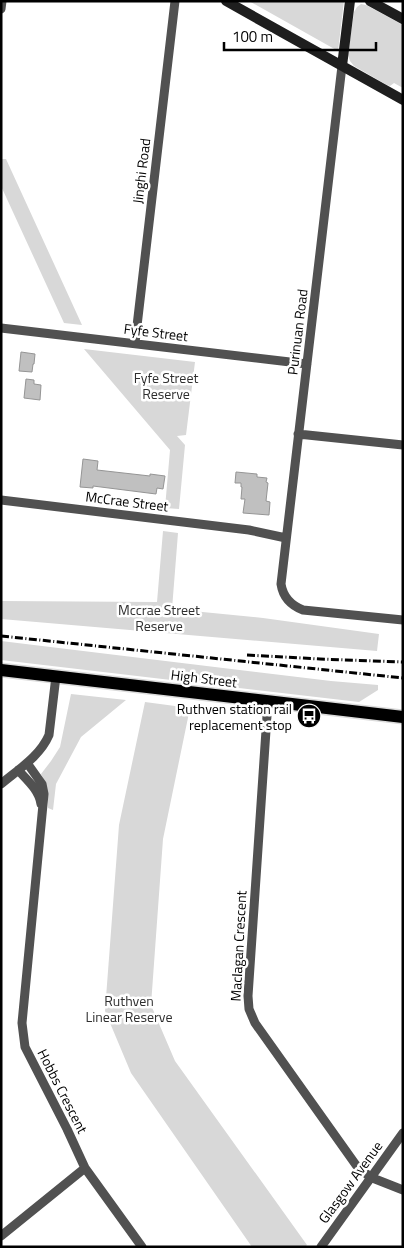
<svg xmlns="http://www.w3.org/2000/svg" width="404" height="1248" font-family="'Titillium Web',sans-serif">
	<rect width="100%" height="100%" fill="#fff"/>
	<!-- green -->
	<path fill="#d8d8d8" d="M 249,1 L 344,1 L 338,51 Z
		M 361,4 L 366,5 L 403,25 L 403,88 L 394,83 L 390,86 L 387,85 L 354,66 L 350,61 L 348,55 L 354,12 L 357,7 Z
		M 1,159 L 6,159 L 82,325 L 64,323 L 1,186 Z
		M 84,349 L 195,362 L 186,435 L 177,436 L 185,445 L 179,509 L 165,508 L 170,450 Z
		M 163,531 L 178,533 L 172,609 L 263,618 L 379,634 L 377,651 L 1,619 L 1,601 L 157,602 Z
		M 1,641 L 331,681 L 378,685 L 378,690 L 359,702 L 1,660 Z
		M 71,694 L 126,700 L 81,737 L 56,784 L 53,810 L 48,808 C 48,795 47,785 41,774 L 51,761 L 60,747 Z
		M 145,702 L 190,708 L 163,839 L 151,1005 L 175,1061 L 307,1245 L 305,1247 L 252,1247 L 131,1073 L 105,1011 L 119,825 Z"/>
	<!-- building -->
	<path fill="#c0c0c0" stroke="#959595" d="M 21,352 L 35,354 L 34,364 L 33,364 L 32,372 L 19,371 Z
		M 26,379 L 34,380 L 34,384 L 41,385 L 40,400 L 24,398 Z
		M 83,459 L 98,461 L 97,470 L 150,476 L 150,474 L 165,476 L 163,489 L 157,488 L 156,494 L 93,486 L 93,488 L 80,487 Z
		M 236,472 L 257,474 L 257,477 L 267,478 L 266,482 L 268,483 L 266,501 L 270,502 L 269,515 L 243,513 L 245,499 L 241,499 L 242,487 L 241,487 L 241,483 L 235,483 Z"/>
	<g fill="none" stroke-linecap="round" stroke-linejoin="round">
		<!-- primary casing -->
		<g stroke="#dbdbdb" stroke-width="15">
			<path id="primary" d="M 1,670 L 403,717"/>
		</g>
		<!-- street -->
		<path stroke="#515151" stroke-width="9" d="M 1,9 L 2,1
			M 342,66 L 281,584 C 283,597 290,605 303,610 L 403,620
			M 1,328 L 307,364
			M 135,343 L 175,1
			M 298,434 L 403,445
			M 1,500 L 249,530 L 286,538
			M 268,701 L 248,996 L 249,1009 L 255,1023 L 356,1165 L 370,1177 L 403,1190
			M 27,763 L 42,784 L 44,794 L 22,1023 L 25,1047 L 67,1129 L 85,1168 L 142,1247
			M 18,770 C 27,780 39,790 41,804
			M 1,784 C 19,769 40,756 49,735 L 56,676
			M 1,1236 L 85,1168
			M 321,1247 L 403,1133"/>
		<!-- secondary -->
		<path stroke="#1e1e1e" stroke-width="10" d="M 226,1 L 403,100
			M 370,1 L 403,19
			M 342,66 L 350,1"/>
		<!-- primary -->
		<use href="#primary" stroke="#000" stroke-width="12"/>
		<!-- rail -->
		<path stroke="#000" stroke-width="3" stroke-dasharray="8 2.5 1 2.5" stroke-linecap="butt" d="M 1,636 L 403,678
			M 247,655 L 320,659 L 403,662"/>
	</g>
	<!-- icons -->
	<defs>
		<g id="bus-disc" transform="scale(1.25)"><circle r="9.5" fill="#000" stroke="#fff"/><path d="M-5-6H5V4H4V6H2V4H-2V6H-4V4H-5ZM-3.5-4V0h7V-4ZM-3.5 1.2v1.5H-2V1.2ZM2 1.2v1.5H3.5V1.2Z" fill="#fff"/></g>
	</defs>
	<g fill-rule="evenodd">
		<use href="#bus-disc" x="309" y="716"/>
	</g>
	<g text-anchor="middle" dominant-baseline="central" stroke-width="5" stroke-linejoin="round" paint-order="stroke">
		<!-- street labels -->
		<g font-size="14" fill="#000" stroke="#fff">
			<text transform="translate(141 171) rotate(-83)">Jinghi Road</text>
			<text transform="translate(156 332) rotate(7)">Fyfe Street</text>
			<text transform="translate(297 332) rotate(-83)">Purinuan Road</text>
			<text transform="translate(127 501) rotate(7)">McCrae Street</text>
			<text transform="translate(204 678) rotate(7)">High Street</text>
			<text transform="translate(238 946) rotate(-87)">Maclagan Crescent</text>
			<text transform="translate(63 1091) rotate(63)">Hobbs Crescent</text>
			<text transform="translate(350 1182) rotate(-54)">Glasgow Avenue</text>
		</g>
		<!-- park labels -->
		<g font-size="14" fill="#2f2f2f" stroke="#fff">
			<text x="166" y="377">Fyfe Street<tspan x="166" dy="16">Reserve</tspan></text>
			<text x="159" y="609">Mccrae Street<tspan x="159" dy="16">Reserve</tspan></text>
			<text x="129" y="1000">Ruthven<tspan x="129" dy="16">Linear Reserve</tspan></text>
		</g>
		<!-- poi labels -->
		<g font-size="14" fill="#000" stroke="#fff" text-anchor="end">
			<text x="292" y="708">Ruthven station rail<tspan x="292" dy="16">replacement stop</tspan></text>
		</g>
	</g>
	<!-- border -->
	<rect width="404" height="1248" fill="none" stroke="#000000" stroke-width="5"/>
	<!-- scale -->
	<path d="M224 42v8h152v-8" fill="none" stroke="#000000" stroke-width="2.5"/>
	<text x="232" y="42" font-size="15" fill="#000000" stroke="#ffffff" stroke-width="4" paint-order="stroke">100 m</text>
</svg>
